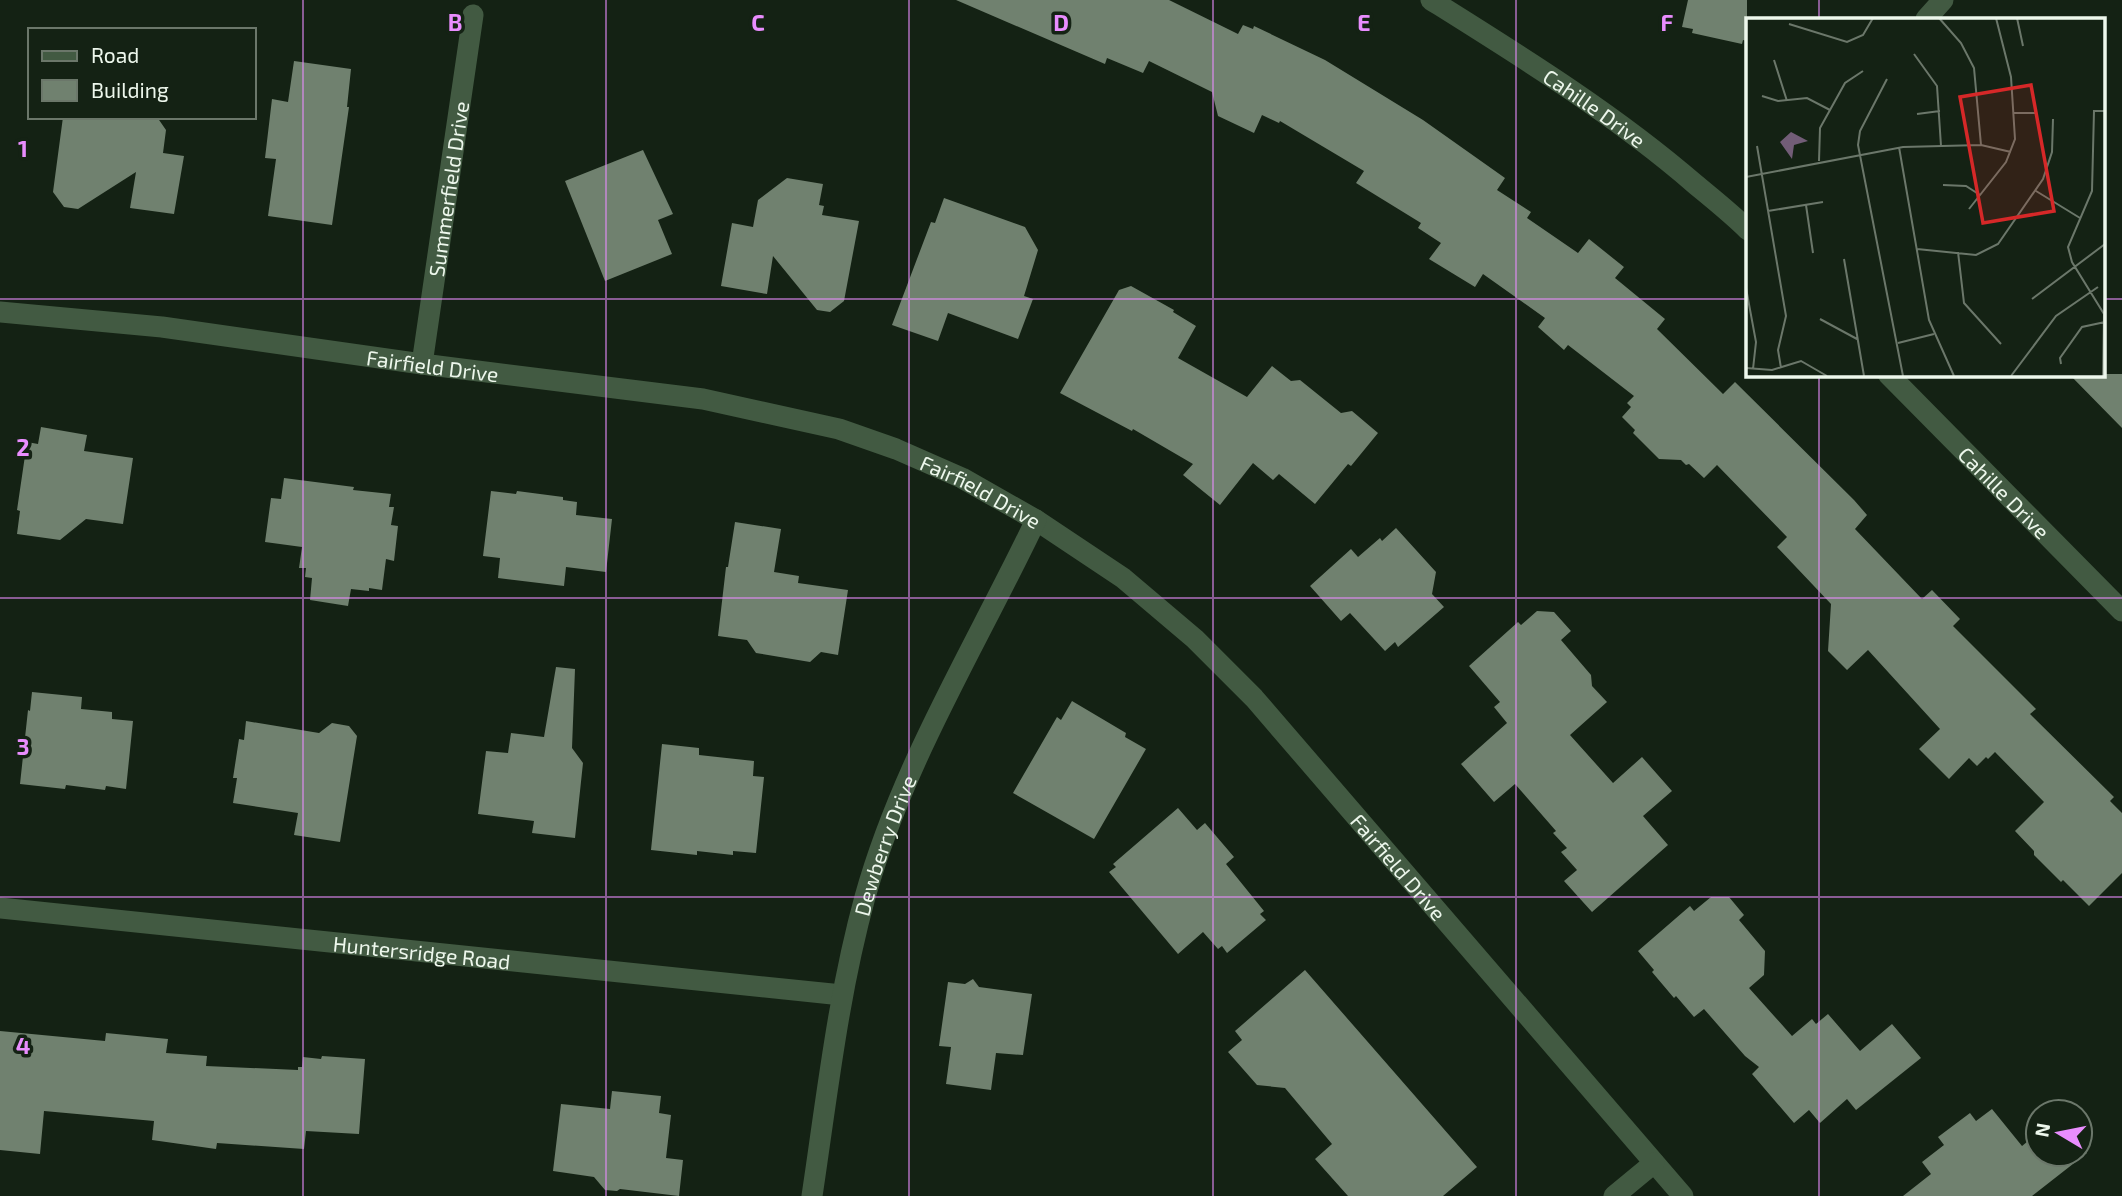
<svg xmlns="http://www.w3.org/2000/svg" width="2122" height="1196" font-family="'Exo 2',sans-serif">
	<rect width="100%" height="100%" fill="#142214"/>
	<!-- building -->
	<path fill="#70816f" d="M 956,0 L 1169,0 L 1238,34 L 1243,25 L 1253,29 L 1254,26 L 1325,60 L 1423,120 L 1505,178 L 1497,190 L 1531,212 L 1527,218 L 1578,253 L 1589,239 L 1624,267 L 1615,278 L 1665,319 L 1657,329 L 1723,394 L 1735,382 L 1854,500 L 1867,515 L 1855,529 L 1922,599 L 1932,590 L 1960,619 L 1953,626 L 2036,709 L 2030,714 L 2114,797 L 2110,801 L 2122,813 L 2122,873 L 2089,906 L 2063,880 L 2061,882 L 2034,855 L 2034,851 L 2015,831 L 2044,802 L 1995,752 L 1988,759 L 1986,757 L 1977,766 L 1969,758 L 1949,779 L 1919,749 L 1940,729 L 1868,650 L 1847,670 L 1828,651 L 1831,604 L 1777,547 L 1787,537 L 1717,465 L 1704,478 L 1689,464 L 1686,465 L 1681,460 L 1659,459 L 1633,433 L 1635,430 L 1622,417 L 1631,407 L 1627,403 L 1634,396 L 1568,345 L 1564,350 L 1538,327 L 1545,318 L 1483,274 L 1475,287 L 1429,259 L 1441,243 L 1418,228 L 1421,223 L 1356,183 L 1364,171 L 1280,121 L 1279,123 L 1262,115 L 1254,133 L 1218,116 L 1212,92 L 1149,61 L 1143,73 L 1107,58 L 1105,64 Z
		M 1688,0 L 1747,0 L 1747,41 L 1743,40 L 1742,44 L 1692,33 L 1693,29 L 1682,27 Z
		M 294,61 L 351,69 L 347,107 L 349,107 L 332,225 L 268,216 L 276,159 L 265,158 L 272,99 L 288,102 Z
		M 63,117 L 118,117 L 139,120 L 143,117 L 157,117 L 166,130 L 163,153 L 184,156 L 174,214 L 130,208 L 136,172 L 78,209 L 64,207 L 53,192 Z
		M 643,150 L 673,214 L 658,220 L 672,254 L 605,281 L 565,181 Z
		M 787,178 L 823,184 L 819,205 L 824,206 L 822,215 L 859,221 L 844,301 L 830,312 L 817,310 L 773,256 L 767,294 L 721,286 L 732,223 L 753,227 L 758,200 Z
		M 944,198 L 1025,227 L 1038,250 L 1024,296 L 1033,299 L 1018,339 L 948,313 L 938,341 L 892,325 L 931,222 L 935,223 Z
		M 1131,286 L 1174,310 L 1173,312 L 1196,326 L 1178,358 L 1247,397 L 1272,366 L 1291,381 L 1300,380 L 1341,413 L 1352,411 L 1378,433 L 1351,466 L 1348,464 L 1315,504 L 1279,474 L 1273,480 L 1253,463 L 1220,505 L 1183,475 L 1193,464 L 1133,429 L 1132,431 L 1060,393 L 1119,290 Z
		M 2069,374 L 2122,374 L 2122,428 Z
		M 41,427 L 87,435 L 84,451 L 133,458 L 123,524 L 86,519 L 60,540 L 17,534 L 20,511 L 17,510 L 27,442 L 38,444 Z
		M 284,478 L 354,487 L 353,490 L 391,494 L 389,507 L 394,507 L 391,525 L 398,526 L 394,561 L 386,559 L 382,590 L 369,588 L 369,591 L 351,589 L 348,606 L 310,600 L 312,578 L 305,577 L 306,568 L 299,568 L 302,547 L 265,542 L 271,498 L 281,499 Z
		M 491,491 L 516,494 L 517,491 L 563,497 L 563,500 L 577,502 L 576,515 L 612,519 L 606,572 L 566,567 L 564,586 L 498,578 L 500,558 L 483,556 Z
		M 735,522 L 781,529 L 774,572 L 799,576 L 798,583 L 848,590 L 838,655 L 821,652 L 810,662 L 756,653 L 747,640 L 718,636 L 726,567 L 728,567 Z
		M 1396,528 L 1436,572 L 1432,594 L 1444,607 L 1398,647 L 1395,642 L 1385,651 L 1350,613 L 1341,621 L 1310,586 L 1351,549 L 1358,557 L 1380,538 L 1382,541 Z
		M 1537,611 L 1554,612 L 1571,631 L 1561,640 L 1591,675 L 1592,686 L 1607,702 L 1570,735 L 1613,783 L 1642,757 L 1672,791 L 1643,816 L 1668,845 L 1592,912 L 1564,881 L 1577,870 L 1561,852 L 1567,848 L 1553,833 L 1556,831 L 1515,784 L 1494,802 L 1461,764 L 1507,723 L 1494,707 L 1500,702 L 1469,666 L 1518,622 L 1521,625 Z
		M 556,667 L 575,669 L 572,748 L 583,763 L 575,838 L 532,833 L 534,821 L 478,814 L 486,751 L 508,753 L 511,733 L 544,737 Z
		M 32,692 L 82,697 L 81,709 L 112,712 L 112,719 L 133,721 L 126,789 L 106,786 L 105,790 L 66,785 L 65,789 L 20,784 L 28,710 L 30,711 Z
		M 1072,701 L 1126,733 L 1125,737 L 1146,749 L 1094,839 L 1013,793 L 1057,717 L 1061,720 Z
		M 246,721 L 319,733 L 332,723 L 349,726 L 357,736 L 340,842 L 294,835 L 298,813 L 233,803 L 237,778 L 233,778 L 239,739 L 244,740 Z
		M 662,744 L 699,748 L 699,755 L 754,761 L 753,776 L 764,777 L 756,853 L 733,851 L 733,855 L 697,851 L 697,855 L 651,850 Z
		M 1178,808 L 1197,830 L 1205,823 L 1234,857 L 1226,864 L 1264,911 L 1260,914 L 1266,920 L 1227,953 L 1222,946 L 1218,949 L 1203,932 L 1178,954 L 1109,872 L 1116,867 L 1113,864 Z
		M 1711,897 L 1729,897 L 1744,915 L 1739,920 L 1765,951 L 1764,975 L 1749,988 L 1792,1036 L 1812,1019 L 1816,1024 L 1828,1014 L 1860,1051 L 1892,1024 L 1921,1058 L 1856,1110 L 1847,1099 L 1820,1123 L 1809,1110 L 1794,1123 L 1752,1074 L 1759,1067 L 1745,1056 L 1704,1009 L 1694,1017 L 1676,996 L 1674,998 L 1652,972 L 1654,970 L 1638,951 L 1690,906 L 1694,911 Z
		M 1305,970 L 1477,1167 L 1443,1196 L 1348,1196 L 1315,1159 L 1332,1144 L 1285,1088 L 1257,1085 L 1228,1052 L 1242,1040 L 1235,1031 Z
		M 973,979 L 979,987 L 1032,994 L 1023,1055 L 996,1053 L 991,1090 L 946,1084 L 951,1047 L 939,1046 L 948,982 L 965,984 Z
		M 0,1031 L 105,1041 L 106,1033 L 168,1039 L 166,1053 L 207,1056 L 206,1066 L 298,1070 L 298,1067 L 302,1067 L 303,1057 L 321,1059 L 322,1056 L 365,1059 L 359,1134 L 306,1131 L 304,1149 L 217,1143 L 216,1149 L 152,1140 L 154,1121 L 44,1111 L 40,1154 L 0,1150 Z
		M 612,1091 L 661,1096 L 659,1113 L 671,1115 L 666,1158 L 683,1160 L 679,1196 L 620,1189 L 617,1191 L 605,1190 L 594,1177 L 553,1171 L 561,1104 L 610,1109 Z
		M 1992,1109 L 2022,1146 L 2038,1133 L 2038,1154 L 2080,1154 L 2080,1145 L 2087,1153 L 2032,1196 L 1903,1196 L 1931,1174 L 1922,1162 L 1944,1145 L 1938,1137 L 1970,1113 L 1976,1121 Z"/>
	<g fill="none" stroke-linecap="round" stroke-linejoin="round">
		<!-- minor -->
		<g stroke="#425a42" stroke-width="21">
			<path id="s1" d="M 1431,0 C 1522,57 1614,114 1695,184 C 1713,199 1732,214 1748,230"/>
			<path d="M 1926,19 L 1943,0"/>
			<path id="s2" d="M 0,312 L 162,327 L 422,364 L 703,399 L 839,429 L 896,449 L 962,478 L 1036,520 L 1123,578 L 1195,639 L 1254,698 L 1683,1196"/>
			<path id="s3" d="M 422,364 L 473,15"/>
			<path id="s4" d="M 1888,374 L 2122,611"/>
			<path id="s5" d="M 0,908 L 842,995"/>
			<path id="s6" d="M 812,1196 C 827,1096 838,995 865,897 C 902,764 977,644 1036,520"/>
			<path d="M 1614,1196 L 1654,1163"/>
		</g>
	</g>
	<!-- grid -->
	<path fill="none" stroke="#e98dfe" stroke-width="2" stroke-opacity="0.55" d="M 303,0 L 303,1196M 606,0 L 606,1196M 909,0 L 909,1196M 1213,0 L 1213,1196M 1516,0 L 1516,1196M 1819,0 L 1819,19M 0,299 L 1748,299M 2103,299 L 2122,299M 1819,374 L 1819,1196M 0,598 L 2122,598M 0,897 L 2122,897"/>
	<g text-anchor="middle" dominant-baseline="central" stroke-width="7" stroke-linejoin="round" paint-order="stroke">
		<!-- street labels -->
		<g font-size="21" fill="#edf7ec" stroke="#142214">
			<text stroke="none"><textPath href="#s1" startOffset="196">Cahille Drive</textPath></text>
			<text stroke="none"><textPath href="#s3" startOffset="177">Summerfield Drive</textPath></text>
			<text stroke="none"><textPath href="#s2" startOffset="436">Fairfield Drive</textPath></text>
			<text stroke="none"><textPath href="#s2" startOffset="1003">Fairfield Drive</textPath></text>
			<text stroke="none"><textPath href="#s4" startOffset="166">Cahille Drive</textPath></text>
			<text stroke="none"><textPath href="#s6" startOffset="359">Dewberry Drive</textPath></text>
			<text stroke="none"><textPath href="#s2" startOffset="1570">Fairfield Drive</textPath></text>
			<text stroke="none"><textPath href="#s5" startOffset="424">Huntersridge Road</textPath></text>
		</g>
	</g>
	<!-- overview -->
	<g transform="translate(1746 18)">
		<rect width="359" height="359" fill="#142214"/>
		<path d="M 45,114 L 62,123 L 48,127 L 46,141 L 34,124 Z" fill="#725d77"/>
		<path fill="none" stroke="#6b776a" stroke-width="2" d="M 193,0 L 215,25 L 228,50 L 235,127M 271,0 L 277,28M 43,6 L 101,24 L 117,17 L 127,0M 168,36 L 191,68 L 195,128M 28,42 L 41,83M 141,61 L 114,113 L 112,127 L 157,358M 16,78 L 32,83 L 61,80 L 84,92M 268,95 L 290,95M 171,96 L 194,93M 11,128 L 40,298 L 32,332 L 35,350M 153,129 L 183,302 L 208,358M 73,143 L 74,110 L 99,65 L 117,53M 0,159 L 157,129 L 235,127 L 265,134M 197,167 L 220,168 L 234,177M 290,173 L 334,200M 60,187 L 67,235M 223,191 L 260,144 L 269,121 L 265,59 L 250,0M 22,193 L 77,184M 171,231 L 230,237 L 252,226 L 297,161 L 306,134 L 307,101M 212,234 L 218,285 L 255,326M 98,241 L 118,358M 0,270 L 10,324 L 7,351M 286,281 L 359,226M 74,301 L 111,321M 152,325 L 188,316M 315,346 L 314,340 L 336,309 L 359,304M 0,350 L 26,352 L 55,343 L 81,358M 265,358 L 310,298 L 352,269M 357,358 L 358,296 L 326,244 L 322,229 L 346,173 L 348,93 L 359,93"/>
		<path fill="#d62828" fill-opacity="0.15" stroke="#d62828" stroke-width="3.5" d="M 285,67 L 308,193 L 237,205 L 214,79 Z"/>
		<rect width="359" height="359" fill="none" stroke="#edf7ec" stroke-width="3.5"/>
	</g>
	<g font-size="23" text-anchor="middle" font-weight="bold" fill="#e98dfe" stroke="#142214" stroke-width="7" stroke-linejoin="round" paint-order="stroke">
		<text x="455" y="31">B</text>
		<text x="758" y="31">C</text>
		<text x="1061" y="31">D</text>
		<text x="1364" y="31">E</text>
		<text x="1667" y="31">F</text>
		<text x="23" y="157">1</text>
		<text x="23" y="456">2</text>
		<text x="23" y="755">3</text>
		<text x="23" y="1054">4</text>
	</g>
	<!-- legend -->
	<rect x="28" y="28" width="228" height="91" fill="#142214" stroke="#6b776a" stroke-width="2"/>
	<rect x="42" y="51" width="35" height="10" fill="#425a42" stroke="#6b776a" stroke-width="2"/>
	<text x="91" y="63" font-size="21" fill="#edf7ec">Road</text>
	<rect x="42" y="80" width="35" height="21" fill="#70816f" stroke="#6b776a" stroke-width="2"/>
	<text x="91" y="98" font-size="21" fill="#edf7ec">Building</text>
	<!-- north arrow -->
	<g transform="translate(2059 1133) rotate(280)"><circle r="33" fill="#142214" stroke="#6b776a" stroke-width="2"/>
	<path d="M0-5L12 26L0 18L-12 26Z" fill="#e98dfe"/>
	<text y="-10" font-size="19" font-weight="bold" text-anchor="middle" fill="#edf7ec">N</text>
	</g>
</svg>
